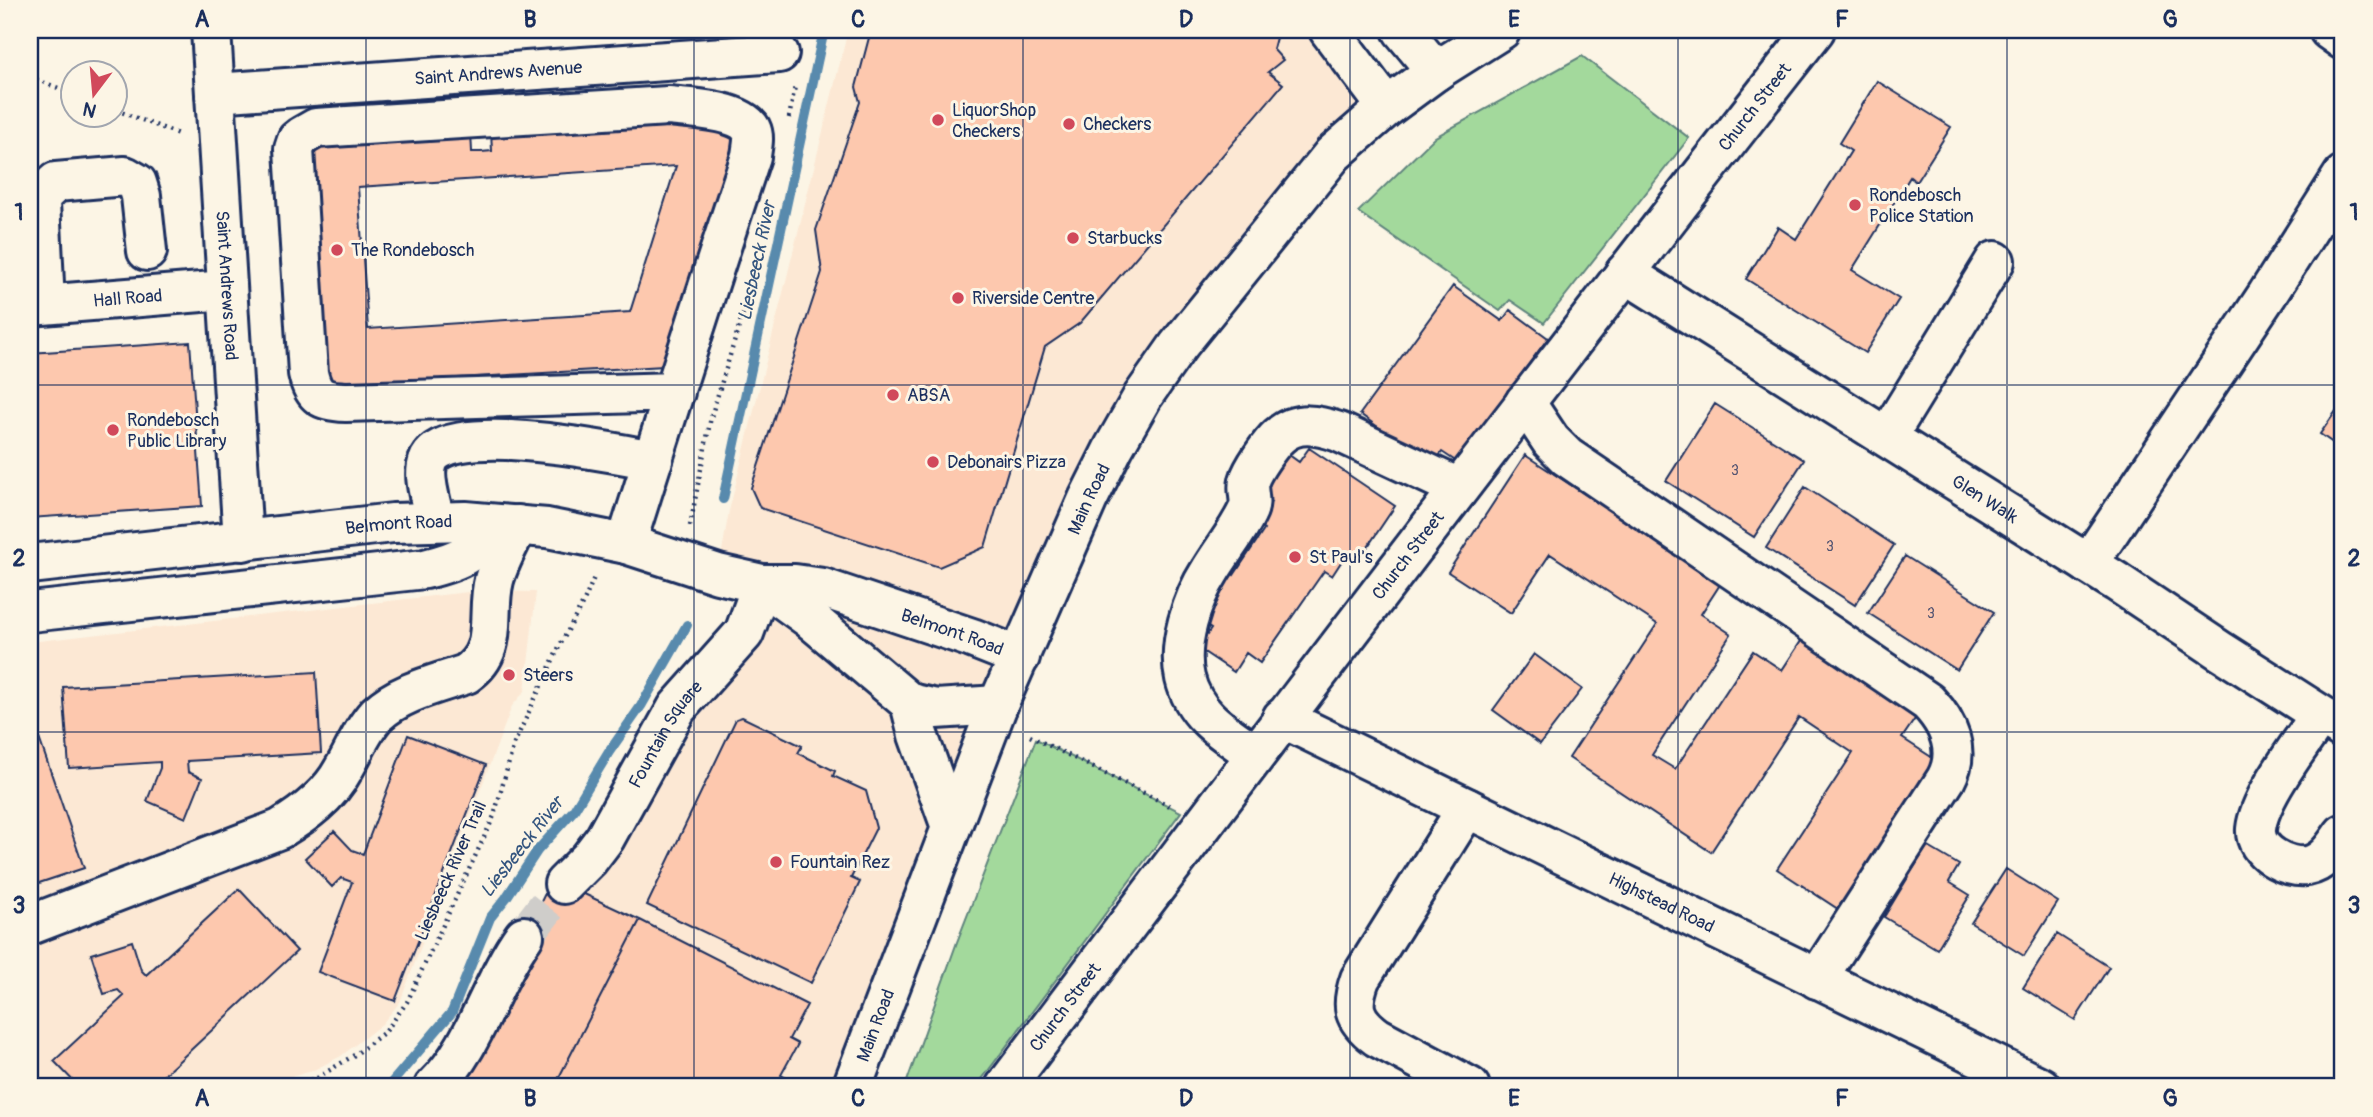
<svg xmlns="http://www.w3.org/2000/svg" width="2373" height="1117" font-family="Pangolin,sans-serif">
	<rect width="100%" height="100%" fill="#fcf5e5"/>
	<filter id="ink" filterUnits="userSpaceOnUse"><feTurbulence type="fractalNoise" baseFrequency=".0143" numOctaves="2"/><feDisplacementMap in="SourceGraphic" scale="14" xChannelSelector="R" yChannelSelector="G"/><feConvolveMatrix kernelMatrix="1 2 1 2 8 2 1 2 1" color-interpolation-filters="sRGB"/></filter>
	<g filter="url(#ink)">
		<!-- built -->
		<path fill="#fce8d4" d="M 848,30 L 1329,30 L 1387,107 L 1143,396 L 852,1087 L 434,1087 L 761,585 L 718,574 L 729,511 Z
			M 477,591 L 536,592 L 525,691 L 512,706 L 400,1002 L 382,1024 L 341,1056 L 312,1071 L 255,1087 L 30,1087 L 30,642 Z"/>
		<!-- green -->
		<path fill="#a3d99c" stroke="#5f847d" stroke-width="2" d="M 1582,56 L 1689,138 L 1544,323 L 1510,300 L 1500,311 L 1358,212 L 1435,137 Z
			M 1036,739 L 1181,812 L 976,1087 L 905,1087 L 957,942 Z"/>
		<g fill="none" stroke-linecap="round" stroke-linejoin="round">
			<!-- stream -->
			<path stroke="#588aad" stroke-width="10" d="M 723,499 L 824,30
				M 388,1087 L 452,1012 L 490,918 L 506,898 L 537,851 L 574,810 L 609,752 L 641,706 L 687,625"/>
		</g>
		<!-- building -->
		<path fill="#fdc8ae" stroke="#1b2f5e" stroke-width="2" fill-rule="evenodd" d="M 871,30 L 1278,30 L 1273,49 L 1283,60 L 1268,72 L 1283,84 L 1080,323 L 1045,347 L 985,547 L 939,567 L 760,508 L 751,488 L 822,272 L 816,230 L 860,102 L 856,87 Z
			M 1877,81 L 1951,127 L 1916,182 L 1910,177 L 1852,270 L 1899,299 L 1865,353 L 1746,279 L 1778,227 L 1796,239 L 1851,151 L 1839,143 Z
			M 678,118 L 735,137 L 664,366 L 319,386 L 305,143 L 471,132 L 472,152 L 481,152 L 492,151 L 491,131 ZM 676,166 L 630,312 L 368,329 L 358,187 Z
			M 1453,286 L 1502,321 L 1510,310 L 1548,338 L 1457,462 L 1442,452 L 1432,466 L 1360,414 Z
			M 190,342 L 202,506 L 30,518 L 30,353 Z
			M 2343,401 L 2343,450 L 2320,434 Z
			M 1715,404 L 1804,460 L 1754,537 L 1666,481 Z
			M 1278,447 L 1299,462 L 1309,448 L 1395,506 L 1358,561 L 1347,553 L 1332,576 L 1324,571 L 1260,663 L 1246,653 L 1234,672 L 1198,648 L 1211,629 L 1201,622 L 1223,590 L 1210,581 L 1221,565 L 1234,575 L 1264,530 L 1256,524 L 1271,502 L 1250,487 Z
			M 1525,455 L 1721,583 L 1701,614 L 1731,634 L 1652,755 L 1675,769 L 1753,651 L 1782,670 L 1805,635 L 1921,710 L 1902,738 L 1939,762 L 1841,911 L 1777,869 L 1853,753 L 1799,717 L 1711,852 L 1569,758 L 1657,624 L 1550,554 L 1511,613 L 1448,572 Z
			M 1805,487 L 1894,545 L 1855,605 L 1766,548 Z
			M 1905,556 L 1994,612 L 1957,670 L 1868,613 Z
			M 1534,654 L 1582,689 L 1540,744 L 1493,710 Z
			M 316,672 L 321,753 L 187,761 L 188,772 L 202,778 L 186,818 L 147,801 L 160,768 L 160,762 L 69,768 L 63,687 Z
			M 30,712 L 84,868 L 30,886 Z
			M 742,717 L 802,746 L 798,753 L 835,771 L 833,776 L 866,791 L 876,828 L 851,878 L 860,882 L 811,983 L 647,905 L 736,719 Z
			M 408,735 L 486,765 L 395,1001 L 318,972 L 352,882 L 341,878 L 332,887 L 305,858 L 334,831 L 352,850 L 363,854 Z
			M 1927,846 L 1959,865 L 1949,882 L 1970,895 L 1937,949 L 1884,917 Z
			M 2006,869 L 2058,902 L 2024,956 L 1971,923 Z
			M 552,879 L 640,920 L 554,1087 L 451,1087 Z
			M 239,889 L 297,951 L 151,1087 L 79,1087 L 54,1061 L 124,996 L 118,990 L 104,994 L 91,954 L 132,941 L 141,970 L 146,975 Z
			M 640,920 L 807,1005 L 789,1039 L 798,1044 L 781,1075 L 790,1080 L 786,1087 L 554,1087 Z
			M 2057,934 L 2109,967 L 2075,1020 L 2023,988 Z"/>
		<g fill="none" stroke-linecap="round" stroke-linejoin="round">
			<!-- minor-tunnel -->
			<path stroke="#cfcdca" stroke-width="38" stroke-dasharray="38 19" stroke-linecap="butt" d="M 524,936 L 564,884"/>
			<!-- minor casing -->
			<g stroke="#1b2f5e" stroke-width="44">
				<g id="minor">
					<path id="s1" d="M 211,30 L 243,541"/>
					<path d="M 1329,30 L 1387,107"/>
					<path d="M 1402,30 L 1436,71"/>
					<path d="M 2329,30 L 2343,40"/>
					<path id="s2" d="M 215,93 L 779,53"/>
					<path id="s3" d="M 1625,273 L 2117,582 L 2219,650 L 2343,729"/>
					<path d="M 45,304 L 40,202 L 42,195 L 56,182 L 125,176 L 137,183 L 141,196 L 147,251"/>
					<path id="s4" d="M 30,306 L 226,290"/>
					<path d="M 1525,402 L 1551,441 L 1567,457 L 1928,702 C 1948,723 1961,751 1946,779 L 1817,979"/>
					<path d="M 1887,437 L 1995,261"/>
					<path d="M 435,521 C 432,504 422,478 428,462 C 443,417 615,453 653,460"/>
					<path d="M 626,544 C 667,414 708,285 751,156 C 752,147 755,137 751,129 C 740,110 688,108 668,106 L 316,128 L 302,136 L 297,140 L 294,149 L 308,373 C 313,397 322,401 346,402 L 675,392"/>
					<path d="M 2088,564 L 2267,295 L 2343,175"/>
					<path d="M 30,612 L 425,569 C 463,560 472,554 496,524"/>
					<path d="M 2320,715 C 2302,743 2259,797 2256,829 C 2254,852 2287,869 2307,866 C 2324,863 2334,847 2343,834"/>
					<path id="s5" d="M 1282,718 L 2041,1087"/>
					<path d="M 1255,754 C 1225,733 1194,716 1185,678 C 1177,644 1192,599 1210,571 C 1222,551 1237,533 1247,512 C 1253,501 1246,492 1249,481 C 1252,470 1270,444 1279,436 C 1297,420 1318,425 1339,432 L 1459,488"/>
					<path d="M 1467,808 L 1360,979 C 1350,1007 1353,1019 1377,1037 L 1470,1087"/>
					<path id="s6" d="M 564,884 L 589,859 L 605,838 L 677,708 L 744,633 L 762,584"/>
					<path d="M 30,925 L 280,829 C 305,814 329,796 343,770 C 354,752 362,730 377,714 C 400,692 437,684 466,674 C 501,650 485,615 494,580 C 499,561 510,543 518,525"/>
					<path d="M 434,1087 C 476,1046 490,983 524,936"/>
					<path id="s7" d="M 1005,1087 C 1272,732 1541,379 1815,30"/>
				</g>
			</g>
			<!-- major casing -->
			<g stroke="#1b2f5e" stroke-width="44">
				<g id="major">
					<path id="s8" d="M 30,564 L 393,523 L 465,521 L 547,528 L 626,544 L 718,574 L 762,584 L 795,584 L 823,588 L 972,638 L 1020,657"/>
					<path d="M 762,584 L 809,618 L 910,703 L 936,709 L 998,705"/>
					<path d="M 910,703 L 918,735 L 951,827"/>
					<path id="s9" d="M 852,1087 L 998,705 L 1088,499 L 1114,447 L 1143,396 L 1178,346 L 1333,154 L 1387,107 L 1436,71 L 1501,30"/>
				</g>
			</g>
			<!-- path -->
			<path stroke="#1b2f5e" stroke-width="4.5" stroke-dasharray="2 5" stroke-linecap="butt" d="M 30,77 L 74,94
				M 116,110 L 181,135
				M 789,118 L 795,86
				M 690,526 L 711,417 L 749,294
				M 1030,736 L 1170,806
				M 283,1087 L 317,1078 L 356,1054 L 386,1031 L 407,1002 L 494,816 L 514,744 L 559,647 L 585,599 L 595,575"/>
			<!-- minor -->
			<use href="#minor" stroke="#fcf5e5" stroke-width="38"/>
			<!-- major -->
			<use href="#major" stroke="#fcf5e5" stroke-width="38"/>
		</g>
	</g>
	<!-- grid -->
	<path fill="none" stroke="#1b2f5e" stroke-width="2" stroke-opacity="0.55" d="M 366,30 L 366,1087M 694,30 L 694,1087M 1023,30 L 1023,1087M 1350,30 L 1350,1087M 1678,30 L 1678,1087M 2007,30 L 2007,1087M 30,385 L 2343,385M 30,732 L 2343,732"/>
	<!-- markers -->
	<g fill="#d1495b" stroke="#fcf5e5" stroke-width="2.5">
		<circle cx="938" cy="120" r="7"/>
		<circle cx="1069" cy="124" r="7"/>
		<circle cx="1855" cy="205" r="7"/>
		<circle cx="1073" cy="238" r="7"/>
		<circle cx="337" cy="250" r="7"/>
		<circle cx="958" cy="298" r="7"/>
		<circle cx="893" cy="395" r="7"/>
		<circle cx="113" cy="430" r="7"/>
		<circle cx="933" cy="462" r="7"/>
		<circle cx="1295" cy="557" r="7"/>
		<circle cx="509" cy="675" r="7"/>
		<circle cx="776" cy="862" r="7"/>
	</g>
	<g text-anchor="middle" dominant-baseline="central" stroke-width="6" stroke-linejoin="round" paint-order="stroke">
		<!-- number labels -->
		<g font-size="14" fill="#545572">
			<text x="1735" y="470">3</text>
			<text x="1830" y="546">3</text>
			<text x="1931" y="613">3</text>
		</g>
		<!-- street labels -->
		<g font-size="18" fill="#1b2f5e" stroke="#fcf5e5">
			<text stroke="none"><textPath href="#s2" startOffset="284">Saint Andrews Avenue</textPath></text>
			<text stroke="none"><textPath href="#s7" startOffset="1234">Church Street</textPath></text>
			<text stroke="none"><textPath href="#s1" startOffset="256">Saint Andrews Road</textPath></text>
			<text stroke="none"><textPath href="#s4" startOffset="98">Hall Road</textPath></text>
			<text stroke="none"><textPath href="#s9" startOffset="634">Main Road</textPath></text>
			<text stroke="none"><textPath href="#s3" startOffset="425">Glen Walk</textPath></text>
			<text stroke="none"><textPath href="#s8" startOffset="371">Belmont Road</textPath></text>
			<text stroke="none"><textPath href="#s7" startOffset="667">Church Street</textPath></text>
			<text stroke="none"><textPath href="#s8" startOffset="940">Belmont Road</textPath></text>
			<text stroke="none"><textPath href="#s6" startOffset="182">Fountain Square</textPath></text>
			<text transform="translate(451 871) rotate(-66)">Liesbeeck River Trail</text>
			<text stroke="none"><textPath href="#s5" startOffset="422">Highstead Road</textPath></text>
			<text stroke="none"><textPath href="#s7" startOffset="100">Church Street</textPath></text>
			<text stroke="none"><textPath href="#s9" startOffset="66">Main Road</textPath></text>
		</g>
		<!-- poi labels -->
		<g font-size="18" fill="#1b2f5e" stroke="#fcf5e5" text-anchor="start">
			<text x="952" y="110">LiquorShop<tspan x="952" dy="21">Checkers</tspan></text>
			<text x="1083" y="124">Checkers</text>
			<text x="1869" y="195">Rondebosch<tspan x="1869" dy="21">Police Station</tspan></text>
			<text x="1087" y="238">Starbucks</text>
			<text x="351" y="250">The Rondebosch</text>
			<text x="972" y="298">Riverside Centre</text>
			<text x="907" y="395">ABSA</text>
			<text x="127" y="420">Rondebosch<tspan x="127" dy="21">Public Library</tspan></text>
			<text x="947" y="462">Debonairs Pizza</text>
			<text x="1309" y="557">St Paul's</text>
			<text x="523" y="675">Steers</text>
			<text x="790" y="862">Fountain Rez</text>
		</g>
		<!-- water labels -->
		<g font-size="19" font-style="italic" fill="#34557f" stroke="#fcf5e5">
			<text transform="translate(757 261) rotate(-78)">Liesbeeck River</text>
			<text transform="translate(522 847) rotate(-52)">Liesbeeck River</text>
		</g>
	</g>
	<!-- margin -->
	<rect width="2373" height="1117" fill="none" stroke="#fcf5e5" stroke-width="77"/>
	<!-- north arrow -->
	<g transform="translate(94 94) rotate(196)"><circle r="33" fill="#fcf5e5" stroke="#a2a6af" stroke-width="2"/>
	<path d="M0-5L12 26L0 18L-12 26Z" fill="#d1495b"/>
	<text y="-10" font-size="19" font-weight="bold" text-anchor="middle" fill="#1b2f5e">N</text>
	</g>
	<rect x="38" y="38" width="2296" height="1040" fill="none" stroke="#1b2f5e" stroke-width="2.5"/>
	<g font-size="23" text-anchor="middle" font-weight="bold" fill="#1b2f5e">
		<text x="202" y="27">A</text>
		<text x="530" y="27">B</text>
		<text x="858" y="27">C</text>
		<text x="1186" y="27">D</text>
		<text x="1514" y="27">E</text>
		<text x="1842" y="27">F</text>
		<text x="2170" y="27">G</text>
		<text x="19" y="220">1</text>
		<text x="2354" y="220">1</text>
		<text x="19" y="566">2</text>
		<text x="2354" y="566">2</text>
		<text x="19" y="913">3</text>
		<text x="2354" y="913">3</text>
		<text x="202" y="1106">A</text>
		<text x="530" y="1106">B</text>
		<text x="858" y="1106">C</text>
		<text x="1186" y="1106">D</text>
		<text x="1514" y="1106">E</text>
		<text x="1842" y="1106">F</text>
		<text x="2170" y="1106">G</text>
	</g>
</svg>
